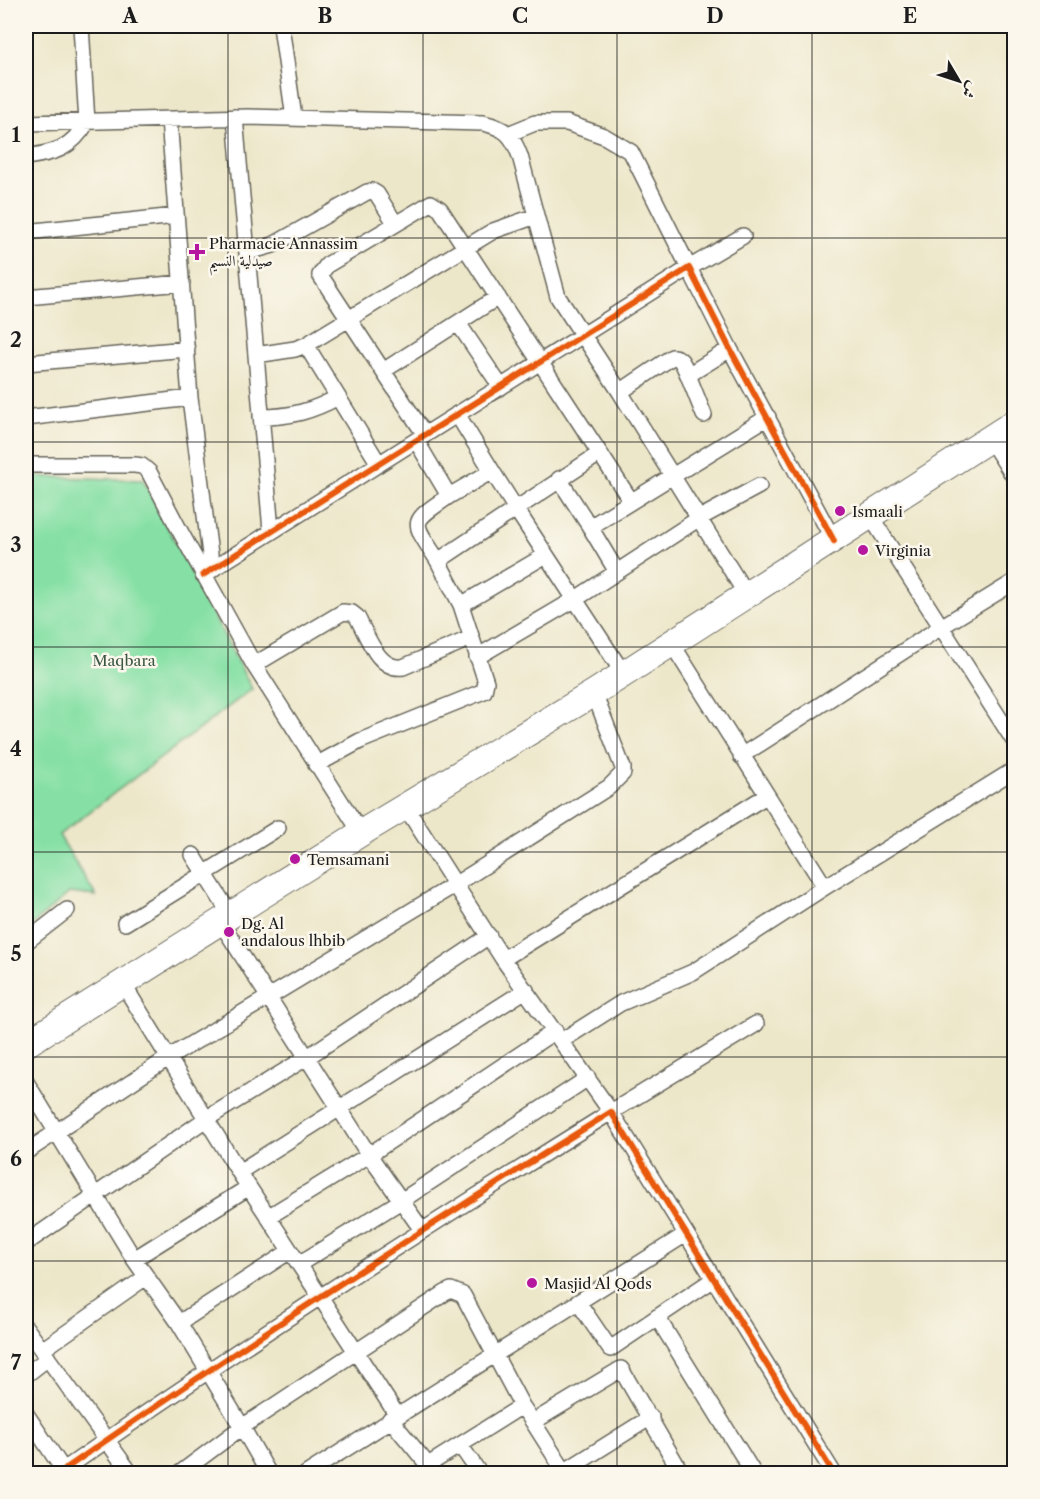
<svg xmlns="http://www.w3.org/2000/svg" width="1040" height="1499" font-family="'Libre Caslon Text',Amiri,serif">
	<rect width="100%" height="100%" fill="#fbf7ec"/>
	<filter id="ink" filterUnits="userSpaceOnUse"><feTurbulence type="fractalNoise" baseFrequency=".0167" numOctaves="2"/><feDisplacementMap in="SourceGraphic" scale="12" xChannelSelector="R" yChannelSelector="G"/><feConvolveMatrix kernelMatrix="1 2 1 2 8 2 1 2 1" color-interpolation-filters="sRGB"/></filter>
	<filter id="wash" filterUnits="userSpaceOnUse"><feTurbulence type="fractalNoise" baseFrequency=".008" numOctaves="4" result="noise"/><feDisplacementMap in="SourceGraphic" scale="24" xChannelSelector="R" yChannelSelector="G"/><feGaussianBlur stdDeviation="1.35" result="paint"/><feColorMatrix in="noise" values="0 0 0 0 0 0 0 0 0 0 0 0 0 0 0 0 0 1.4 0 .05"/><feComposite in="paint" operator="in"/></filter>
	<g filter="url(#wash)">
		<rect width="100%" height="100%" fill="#ede7ca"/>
		<!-- green -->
		<path fill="#86e0a5" stroke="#517e60" stroke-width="1.5" d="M 26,476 L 143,480 L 252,689 L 59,835 L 96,896 L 69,893 L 26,930 Z"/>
	</g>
	<g filter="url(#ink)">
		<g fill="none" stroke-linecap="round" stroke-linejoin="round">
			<!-- minor casing -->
			<g stroke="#656359" stroke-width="18">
				<path id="minor" d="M 281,26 L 294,118
					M 235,117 L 256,355
					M 169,119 L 190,398 L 212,570
					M 26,123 L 248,117 L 483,123 C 505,128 512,134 520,156 L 558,297 L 620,392 L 672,357 C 682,356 684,367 688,375
					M 508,134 L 535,123 L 567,123 L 604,136 L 631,152 L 689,268 L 743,236
					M 26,157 C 55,153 71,149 87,122 L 81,26
					M 26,232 L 176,216
					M 248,252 L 273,245 L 367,192 L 372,191 L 377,194 L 395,223
					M 26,297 L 182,283
					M 458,323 L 501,387
					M 306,345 L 379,464
					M 26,363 L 187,349
					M 383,371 L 320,275 L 327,265 L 431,203 L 440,209 L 631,501
					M 620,392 L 746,594
					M 704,415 L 688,375 L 730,349
					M 261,417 C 290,417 313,411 338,397
					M 26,418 L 190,398
					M 425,435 L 383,371 L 498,297
					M 990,439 L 1014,477
					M 417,442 L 449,496 L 492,471 L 457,414
					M 26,465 L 135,465 L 142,466 L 149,472 L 181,533 L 254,665 L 361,833
					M 492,471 L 516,509 L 599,454
					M 559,479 L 590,527 L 768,417
					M 449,496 C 408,524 412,520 438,561 L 516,509 L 623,673
					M 871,517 L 1014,741
					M 590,527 L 617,572
					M 271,531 L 256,355 L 295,349 L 306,345 L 493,231 L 536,216
					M 438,561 L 461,605 L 546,555
					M 203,575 L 689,268 L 730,349 L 834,541
					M 672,644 L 825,887
					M 477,657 L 574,600 L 698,519 L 759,486
					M 254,665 L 343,612 L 352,613 L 357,617 C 367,635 378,671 403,667 L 471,638
					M 741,756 L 941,627 L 1014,582
					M 316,765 L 360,741 L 484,691 L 486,682 L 461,605
					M 405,806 L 503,959 L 611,1112 L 756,1024
					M 193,855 L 230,914
					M 220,921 L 369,1155 L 422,1230
					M 125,923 L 278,828
					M 26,942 L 67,910
					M 503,959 L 766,796
					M 123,984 L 239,1172 L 397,1415
					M 561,1041 L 621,1003 L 693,972 L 825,887 L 1014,770
					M 26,1082 L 134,1259 L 179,1323 L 242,1427 L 445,1293 L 451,1290 L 463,1295 L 522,1406 L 428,1465
					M 26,1152 L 168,1058 L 456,884 L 609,787 L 623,773 L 623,768 L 594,693
					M 239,1172 L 526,990
					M 268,1217 L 369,1155 L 555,1031
					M 26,1243 L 206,1119 L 306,1058 L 489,936
					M 134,1259 L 249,1187
					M 299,1264 L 401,1201 L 588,1078
					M 578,1302 L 610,1349 L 714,1279
					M 657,1317 L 754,1474
					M 179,1323 L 290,1251
					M 26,1328 L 131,1474
					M 42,1350 L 146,1277
					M 26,1375 L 48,1358
					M 522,1406 L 533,1422 L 621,1369 L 682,1474
					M 26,1414 L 66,1474
					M 390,1419 L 428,1465 L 432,1474
					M 533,1422 L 566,1474
					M 460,1445 L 480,1474
					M 565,1471 L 651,1417
					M 58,1474 C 239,1347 424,1228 611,1112 L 834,1474
					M 179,1474 L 242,1427 L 269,1474
					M 306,1474 L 686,1234"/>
			</g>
			<!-- trunk casing -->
			<g stroke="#656359" stroke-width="28">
				<path id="trunk" d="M 26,1044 L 361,833 L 594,693 L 1014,423"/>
			</g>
			<!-- minor -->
			<use href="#minor" stroke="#fff" stroke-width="15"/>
			<!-- trunk -->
			<use href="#trunk" stroke="#fff" stroke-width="26"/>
			<!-- cycleway casing -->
			<g stroke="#fbf7ec" stroke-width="10">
				<path id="cycleway" d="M 203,575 L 689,268 L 730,349 L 834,541
					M 58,1474 C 239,1347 424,1228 611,1112 L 834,1474"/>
			</g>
			<!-- cycleway -->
			<use href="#cycleway" stroke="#e8590c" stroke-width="6"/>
		</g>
	</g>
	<!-- grid -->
	<path fill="none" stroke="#1c1c1c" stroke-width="1.5" stroke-opacity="0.55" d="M 228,26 L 228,1474M 423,26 L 423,1474M 617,26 L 617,1474M 812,26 L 812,1474M 26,238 L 1014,238M 26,442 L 1014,442M 26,647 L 1014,647M 26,852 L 1014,852M 26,1057 L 1014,1057M 26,1261 L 1014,1261"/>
	<!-- markers -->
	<g fill="#b5179e" stroke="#fbf7ec" stroke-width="2">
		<path d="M194 243h6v6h6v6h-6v6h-6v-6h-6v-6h6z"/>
		<circle cx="840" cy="511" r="6"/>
		<circle cx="863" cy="550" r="6"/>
		<circle cx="295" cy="859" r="6"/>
		<circle cx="229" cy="932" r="6"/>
		<circle cx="532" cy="1283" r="6"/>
	</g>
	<g text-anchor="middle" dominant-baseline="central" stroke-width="5" stroke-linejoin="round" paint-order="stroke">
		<!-- poi labels -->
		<g font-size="15" fill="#1c1c1c" stroke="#fbf7ec" text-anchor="start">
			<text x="209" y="243">Pharmacie Annassim<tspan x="209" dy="17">صيدلية النسيم</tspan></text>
			<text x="852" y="511">Ismaali</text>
			<text x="875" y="550">Virginia</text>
			<text x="307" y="859">Temsamani</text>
			<text x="241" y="923">Dg. Al<tspan x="241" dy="17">andalous lhbib</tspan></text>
			<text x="544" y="1283">Masjid Al Qods</text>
		</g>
		<!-- park labels -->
		<g font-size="15" fill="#3c5745" stroke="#fbf7ec">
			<text x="124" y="660">Maqbara</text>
		</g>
	</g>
	<!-- margin -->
	<rect width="1040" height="1499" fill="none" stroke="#fbf7ec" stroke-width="66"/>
	<!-- north arrow -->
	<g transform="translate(959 81) rotate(129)" stroke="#fbf7ec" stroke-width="4.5" paint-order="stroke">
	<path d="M0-4.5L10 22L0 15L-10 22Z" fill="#1c1c1c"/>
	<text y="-9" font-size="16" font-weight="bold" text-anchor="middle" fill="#1c1c1c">ش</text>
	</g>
	<rect x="33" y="33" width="974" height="1433" fill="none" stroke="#1c1c1c" stroke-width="2"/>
	<g font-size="20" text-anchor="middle" font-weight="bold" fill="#1c1c1c">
		<text x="130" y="23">A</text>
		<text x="325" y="23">B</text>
		<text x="520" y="23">C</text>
		<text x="715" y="23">D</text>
		<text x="910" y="23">E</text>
		<text x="16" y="142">1</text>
		<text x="16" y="347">2</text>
		<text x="16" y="552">3</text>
		<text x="16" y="756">4</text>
		<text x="16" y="961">5</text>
		<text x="16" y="1166">6</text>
		<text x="16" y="1370">7</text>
	</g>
</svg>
